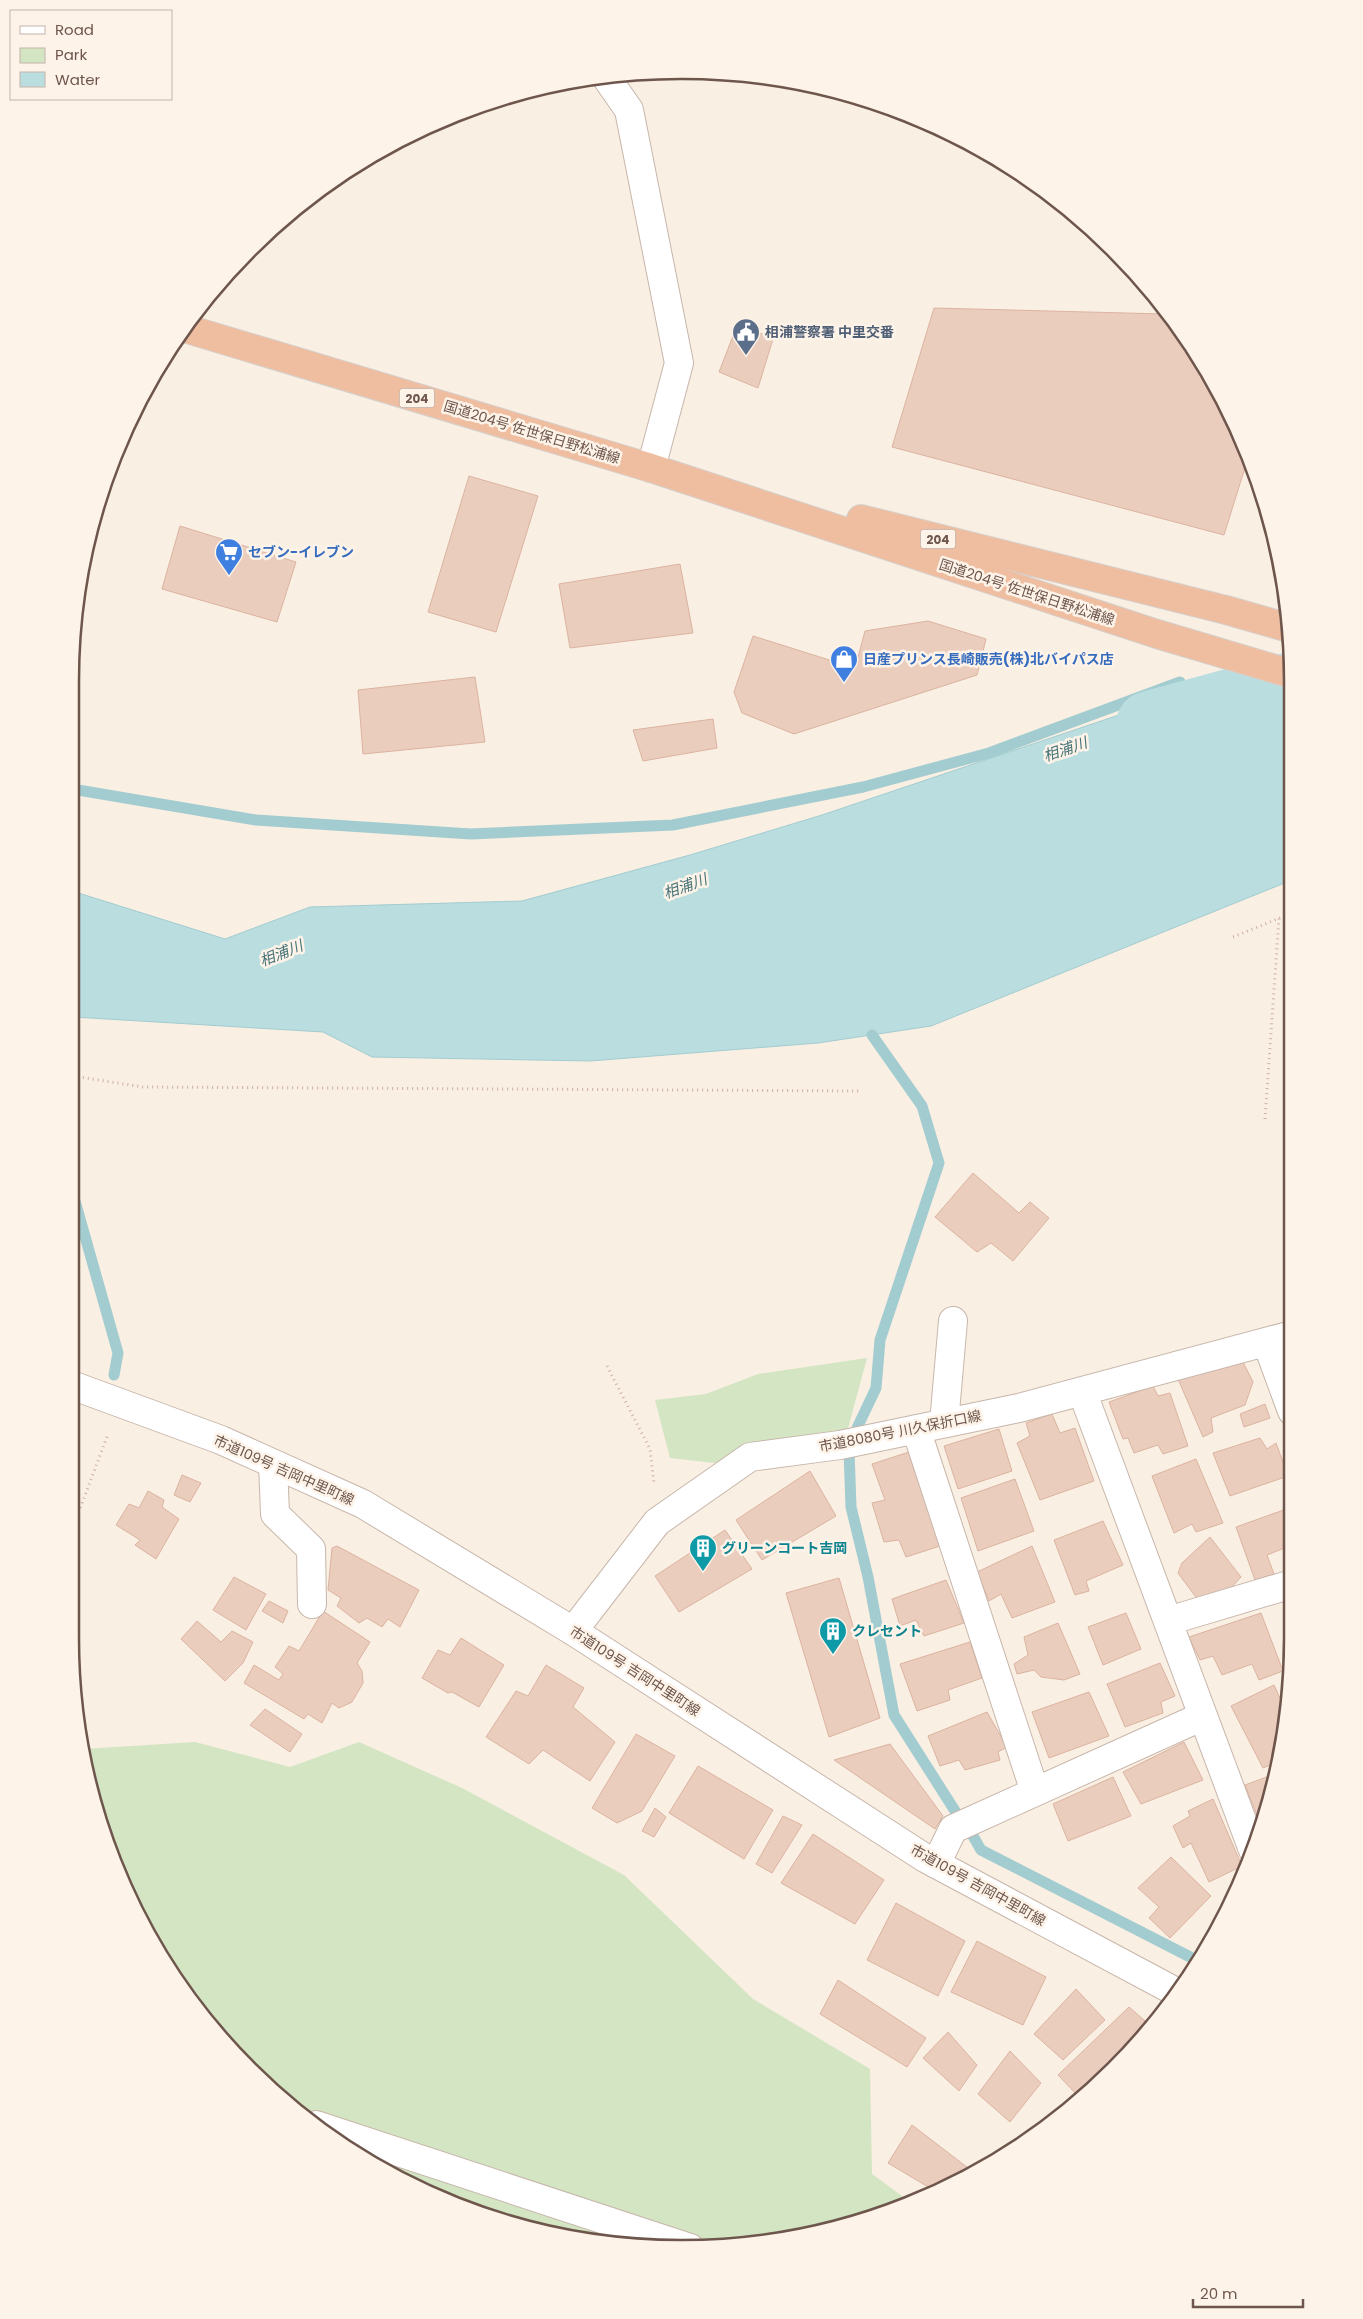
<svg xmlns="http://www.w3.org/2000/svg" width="1363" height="2319" font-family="Poppins,'Noto Sans JP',sans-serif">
	<rect width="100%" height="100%" fill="#f9efe3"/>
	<!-- green -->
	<path fill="#d3e5c3" d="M 867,1358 L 847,1432 L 723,1464 L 670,1458 L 655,1400 L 706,1394 L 758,1374 Z
		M 195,1742 L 290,1767 L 359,1742 L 462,1788 L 624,1875 L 753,1999 L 870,2069 L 872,2174 L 910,2202 L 878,2216 L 801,2237 L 682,2249 L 523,2228 L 411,2186 L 342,2146 L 249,2070 L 196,2010 L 133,1908 L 102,1834 L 83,1749 Z"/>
	<!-- water -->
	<path fill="#badde0" stroke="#a2ccd0" d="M 1199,688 L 1292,715 L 1292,880 L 931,1026 L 818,1043 L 590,1061 L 372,1057 L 323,1032 L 73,1017 L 72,891 L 225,939 L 310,907 L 522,901 L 690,855 L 822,815 Z"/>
	<!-- pier -->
	<path fill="#f9efe3" d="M 1200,685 L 1292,712 L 1292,715 L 1195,686 Z"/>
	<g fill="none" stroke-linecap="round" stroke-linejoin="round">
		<!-- stream -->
		<path stroke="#a2ccd0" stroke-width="11" d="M 72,789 L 256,820 L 471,834 L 673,825 L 863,787 L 989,753 L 1180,682
			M 73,1194 L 118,1353 L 114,1375
			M 857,1428 L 876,1388 L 880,1340 L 939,1163 L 922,1106 L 872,1035
			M 849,1450 L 851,1507 L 868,1577 L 894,1715 L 957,1814
			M 973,1836 L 981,1850 L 1198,1961"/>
		<!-- river -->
		<path stroke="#badde0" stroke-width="66" d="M 1149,724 L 1292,685"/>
	</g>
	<!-- building -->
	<path fill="#ebcdbe" stroke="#dcb3a0" d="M 934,308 L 1164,314 L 1211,376 L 1248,458 L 1224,535 L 892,447 Z
		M 738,323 L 773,339 L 758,388 L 719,372 Z
		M 469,476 L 538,496 L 496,632 L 428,612 Z
		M 180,526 L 296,562 L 277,622 L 162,589 Z
		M 680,564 L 693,633 L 570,648 L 559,584 Z
		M 928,621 L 986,639 L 977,675 L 794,734 L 742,713 L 734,692 L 753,636 L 855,668 L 865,631 Z
		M 475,677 L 485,742 L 363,754 L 358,690 Z
		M 713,719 L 717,748 L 643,761 L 633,730 Z
		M 973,1173 L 1019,1213 L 1030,1202 L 1049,1218 L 1013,1261 L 991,1243 L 977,1252 L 935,1217 Z
		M 1242,1360 L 1253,1382 L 1245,1405 L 1211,1418 L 1213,1432 L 1203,1437 L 1178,1379 Z
		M 1153,1386 L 1158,1396 L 1170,1393 L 1188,1446 L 1163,1454 L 1158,1445 L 1134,1453 L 1128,1438 L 1123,1439 L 1109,1402 Z
		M 1265,1404 L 1270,1418 L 1244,1427 L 1240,1414 Z
		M 1052,1414 L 1060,1433 L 1075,1428 L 1094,1481 L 1040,1500 L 1017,1443 L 1030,1436 L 1026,1423 Z
		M 999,1429 L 1012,1471 L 958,1489 L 944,1446 Z
		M 1260,1438 L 1267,1449 L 1276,1443 L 1288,1476 L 1230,1496 L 1213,1453 Z
		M 909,1452 L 940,1546 L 906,1557 L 899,1540 L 884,1542 L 872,1503 L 885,1500 L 872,1464 Z
		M 1196,1459 L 1223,1523 L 1196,1532 L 1192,1524 L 1174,1533 L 1152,1476 Z
		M 810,1471 L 836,1516 L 762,1560 L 736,1520 Z
		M 182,1475 L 201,1483 L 190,1502 L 174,1495 Z
		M 1015,1479 L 1034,1531 L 978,1551 L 961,1498 Z
		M 148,1491 L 164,1500 L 162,1507 L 179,1519 L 156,1559 L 135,1545 L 140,1540 L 116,1525 L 129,1504 L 139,1508 Z
		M 1292,1507 L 1292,1545 L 1267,1555 L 1274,1574 L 1255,1580 L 1236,1527 Z
		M 1103,1521 L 1123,1565 L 1086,1581 L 1089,1591 L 1075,1595 L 1054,1540 Z
		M 725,1530 L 752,1569 L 679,1612 L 655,1576 Z
		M 1210,1537 L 1241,1577 L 1230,1589 L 1198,1600 L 1178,1573 L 1182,1563 Z
		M 337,1546 L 419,1590 L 400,1627 L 388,1619 L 382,1627 L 367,1618 L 359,1623 L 337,1606 L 341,1598 L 328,1590 L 332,1548 Z
		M 1032,1546 L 1055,1602 L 1012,1618 L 1001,1594 L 989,1601 L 977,1572 Z
		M 234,1577 L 266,1594 L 246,1630 L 213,1610 Z
		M 839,1578 L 880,1718 L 829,1737 L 786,1593 Z
		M 946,1580 L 964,1623 L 924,1636 L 916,1620 L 900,1626 L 892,1599 Z
		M 269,1601 L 288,1611 L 283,1623 L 262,1611 Z
		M 1292,1601 L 1292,1618 L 1284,1604 Z
		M 323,1611 L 370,1642 L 357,1663 L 362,1671 L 363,1683 L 352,1702 L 339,1708 L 332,1703 L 322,1723 L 308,1714 L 304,1719 L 244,1683 L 254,1665 L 279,1680 L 283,1674 L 275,1667 L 289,1646 L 299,1651 Z
		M 1126,1613 L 1141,1649 L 1103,1665 L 1088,1627 Z
		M 1261,1613 L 1283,1671 L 1259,1680 L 1252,1664 L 1222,1675 L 1213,1656 L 1200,1660 L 1189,1637 Z
		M 197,1621 L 221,1642 L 232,1631 L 253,1642 L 243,1663 L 225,1681 L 181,1639 Z
		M 1058,1623 L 1080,1674 L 1064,1680 L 1041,1677 L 1034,1670 L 1017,1674 L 1014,1664 L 1028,1655 L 1024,1637 Z
		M 461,1638 L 504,1665 L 479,1707 L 452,1692 L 448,1693 L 422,1678 L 438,1650 L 450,1655 Z
		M 970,1642 L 982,1678 L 948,1690 L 950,1700 L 917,1711 L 900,1664 Z
		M 1160,1663 L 1175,1696 L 1161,1702 L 1163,1713 L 1125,1727 L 1107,1684 Z
		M 546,1665 L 584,1688 L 573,1707 L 615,1742 L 590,1781 L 543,1750 L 529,1764 L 486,1737 L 516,1691 L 528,1696 Z
		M 1274,1685 L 1285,1709 L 1275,1763 L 1263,1768 L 1231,1706 Z
		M 1089,1692 L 1109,1736 L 1049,1758 L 1032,1712 Z
		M 265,1709 L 302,1734 L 290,1752 L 250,1725 Z
		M 987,1712 L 1007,1747 L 998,1752 L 1000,1760 L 965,1770 L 959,1760 L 940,1766 L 928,1736 Z
		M 636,1734 L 675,1756 L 642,1811 L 617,1823 L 592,1808 Z
		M 1184,1742 L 1203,1780 L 1141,1804 L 1123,1772 Z
		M 890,1744 L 943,1816 L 935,1829 L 834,1760 Z
		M 698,1766 L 773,1810 L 744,1859 L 669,1813 Z
		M 1272,1775 L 1262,1828 L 1245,1785 Z
		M 1113,1777 L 1131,1816 L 1068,1841 L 1053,1804 Z
		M 1213,1799 L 1242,1866 L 1209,1882 L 1191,1843 L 1183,1848 L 1173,1826 L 1190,1816 L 1188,1811 Z
		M 655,1808 L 666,1817 L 654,1837 L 642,1831 Z
		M 783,1816 L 802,1825 L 772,1873 L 756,1864 Z
		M 813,1834 L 884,1880 L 855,1924 L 781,1883 Z
		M 1171,1857 L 1211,1896 L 1170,1938 L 1149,1918 L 1159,1907 L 1138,1888 Z
		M 896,1903 L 965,1941 L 938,1996 L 867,1960 Z
		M 977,1941 L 1046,1977 L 1023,2025 L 951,1992 Z
		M 838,1980 L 926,2038 L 907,2067 L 820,2014 Z
		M 1076,1989 L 1105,2020 L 1063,2060 L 1034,2034 Z
		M 1129,2007 L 1152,2027 L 1141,2041 L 1080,2098 L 1058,2075 Z
		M 948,2032 L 977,2065 L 959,2091 L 923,2058 Z
		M 1010,2051 L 1041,2083 L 1010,2122 L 978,2094 Z
		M 912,2125 L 972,2171 L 969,2175 L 935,2191 L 888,2163 Z"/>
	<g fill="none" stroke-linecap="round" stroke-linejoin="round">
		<!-- minor casing -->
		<g stroke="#c8b6ab" stroke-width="30">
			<path id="minor" d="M 606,77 L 629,110 L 679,363 L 651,468
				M 1267,1343 L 1292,1411
				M 1082,1391 L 1253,1850
				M 944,1423 L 953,1321
				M 916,1429 L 1035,1792
				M 273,1464 L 275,1514 L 311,1549 L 312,1604
				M 1168,1621 L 1292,1584
				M 573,1631 L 657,1522 L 750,1457 L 840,1445 L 1019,1408 L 1292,1335
				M 936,1864 L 953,1829 L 1203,1716"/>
		</g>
		<!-- tertiary casing -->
		<g stroke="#c8b6ab" stroke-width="30">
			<path id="tertiary" d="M 74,1386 L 221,1440 L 363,1504 L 573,1631 L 925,1858 L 1178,1993
				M 316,2125 L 690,2248"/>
		</g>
		<!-- trunk casing -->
		<g stroke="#d6d0cd" stroke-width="30">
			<path id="trunk" d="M 184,328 L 651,468 L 1157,634 L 1292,674
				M 861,519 L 1226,610 L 1289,628"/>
		</g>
		<!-- path -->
		<path stroke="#cfb0a2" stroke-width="3" stroke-dasharray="1 4" stroke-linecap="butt" d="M 1233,937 L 1292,913
			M 73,1076 L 143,1087 L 859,1091
			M 1265,1119 L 1279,918
			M 607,1366 L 650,1449 L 654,1484
			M 75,1522 L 108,1434"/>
		<!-- minor -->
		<use href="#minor" stroke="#fff" stroke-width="28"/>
		<!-- tertiary -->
		<use href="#tertiary" stroke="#fff" stroke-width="28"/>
		<!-- trunk -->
		<use href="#trunk" stroke="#efbea1" stroke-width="28"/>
	</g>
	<!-- icons -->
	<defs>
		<g id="civic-pin" transform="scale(1.4375)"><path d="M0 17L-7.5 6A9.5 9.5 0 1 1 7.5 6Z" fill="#5c6f8a" stroke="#fdf3e8"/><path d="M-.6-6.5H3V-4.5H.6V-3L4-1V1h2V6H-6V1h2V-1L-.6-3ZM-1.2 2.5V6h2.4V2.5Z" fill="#fff"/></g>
		<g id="supermarket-pin" transform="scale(1.4375)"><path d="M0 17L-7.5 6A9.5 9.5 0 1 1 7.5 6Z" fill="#3f7fe0" stroke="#fdf3e8"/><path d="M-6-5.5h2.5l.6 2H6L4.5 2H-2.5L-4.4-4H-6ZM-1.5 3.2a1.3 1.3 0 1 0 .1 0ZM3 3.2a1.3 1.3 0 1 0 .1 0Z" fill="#fff"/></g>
		<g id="shop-pin" transform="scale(1.4375)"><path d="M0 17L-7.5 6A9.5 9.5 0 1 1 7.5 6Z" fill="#3f7fe0" stroke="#fdf3e8"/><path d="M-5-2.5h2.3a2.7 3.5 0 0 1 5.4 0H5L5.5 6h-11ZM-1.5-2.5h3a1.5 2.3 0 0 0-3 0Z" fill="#fff"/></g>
		<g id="building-pin" transform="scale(1.4375)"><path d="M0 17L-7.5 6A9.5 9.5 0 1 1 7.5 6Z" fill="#0f9aa8" stroke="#fdf3e8"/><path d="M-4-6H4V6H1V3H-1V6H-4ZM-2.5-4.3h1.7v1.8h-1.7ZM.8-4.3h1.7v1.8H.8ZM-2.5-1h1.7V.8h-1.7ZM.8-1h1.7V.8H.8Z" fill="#fff"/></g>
	</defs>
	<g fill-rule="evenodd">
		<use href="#civic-pin" x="746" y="332"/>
		<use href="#supermarket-pin" x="229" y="552"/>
		<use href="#shop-pin" x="844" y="659"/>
		<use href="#building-pin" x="703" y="1548"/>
		<use href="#building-pin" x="833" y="1631"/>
	</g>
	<g text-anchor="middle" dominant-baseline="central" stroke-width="5" stroke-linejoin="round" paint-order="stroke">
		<!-- shield labels -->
		<g fill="#fdf3e8" stroke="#99857b" stroke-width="1">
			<rect x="399.5" y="388.5" width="35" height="19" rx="4"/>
			<rect x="920.5" y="529.5" width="35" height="19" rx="4"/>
		</g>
		<g font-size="12" font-weight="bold" fill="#6e564c">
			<text x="417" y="398">204</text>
			<text x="938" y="539">204</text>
		</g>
		<!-- service labels -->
		<g font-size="14" font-weight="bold" fill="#4e5e75" stroke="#fdf3e8" text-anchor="start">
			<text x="765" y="332">相浦警察署 中里交番</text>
		</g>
		<!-- street labels -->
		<g font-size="14" fill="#6e564c" stroke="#fdf3e8">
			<text transform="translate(532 432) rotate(17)">国道204号 佐世保日野松浦線</text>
			<text transform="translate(1027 592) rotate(18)">国道204号 佐世保日野松浦線</text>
			<text transform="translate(900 1431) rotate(-11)">市道8080号 川久保折口線</text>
			<text transform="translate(284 1470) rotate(24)">市道109号 吉岡中里町線</text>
			<text transform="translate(635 1671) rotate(33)">市道109号 吉岡中里町線</text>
			<text transform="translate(978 1885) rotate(29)">市道109号 吉岡中里町線</text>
		</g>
		<!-- shop labels -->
		<g font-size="14" font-weight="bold" fill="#366cbe" stroke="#fdf3e8" text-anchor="start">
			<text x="248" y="552">セブン-イレブン</text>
			<text x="863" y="659">日産プリンス長崎販売(株)北バイパス店</text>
		</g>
		<!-- culture labels -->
		<g font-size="14" font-weight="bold" fill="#0d838f" stroke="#fdf3e8" text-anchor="start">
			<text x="722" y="1548">グリーンコート吉岡</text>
			<text x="852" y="1631">クレセント</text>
		</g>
		<!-- water labels -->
		<g font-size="15" font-style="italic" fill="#467378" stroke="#fdf3e8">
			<text transform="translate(1065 749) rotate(-19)">相浦川</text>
			<text transform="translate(685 886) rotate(-20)">相浦川</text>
			<text transform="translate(281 953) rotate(-22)">相浦川</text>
		</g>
	</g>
	<!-- crop -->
	<path d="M0 0H1363V2319H0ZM681 79H682A602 602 0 0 1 1284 681V1638A602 602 0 0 1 682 2240H681A602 602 0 0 1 79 1638V681A602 602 0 0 1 681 79Z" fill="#fdf3e8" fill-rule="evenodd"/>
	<path fill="none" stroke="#6e564c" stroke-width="2.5" d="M681 79H682A602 602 0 0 1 1284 681V1638A602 602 0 0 1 682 2240H681A602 602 0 0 1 79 1638V681A602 602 0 0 1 681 79Z"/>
	<!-- legend -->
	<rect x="10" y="10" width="162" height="90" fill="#fdf3e8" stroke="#c4b4aa"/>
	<rect x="20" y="26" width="25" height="8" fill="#ffffff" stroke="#c4b4aa"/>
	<text x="55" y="35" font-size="15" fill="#6e564c">Road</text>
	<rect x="20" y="48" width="25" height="15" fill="#d3e5c3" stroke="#c4b4aa"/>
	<text x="55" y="60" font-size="15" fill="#6e564c">Park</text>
	<rect x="20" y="72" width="25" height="15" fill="#badde0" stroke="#c4b4aa"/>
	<text x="55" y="85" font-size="15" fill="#6e564c">Water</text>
	<!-- scale -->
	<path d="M1193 2299v8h110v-8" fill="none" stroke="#6e564c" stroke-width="2.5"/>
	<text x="1200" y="2299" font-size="15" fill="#6e564c" stroke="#fdf3e8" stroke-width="4" paint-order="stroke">20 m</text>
</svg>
